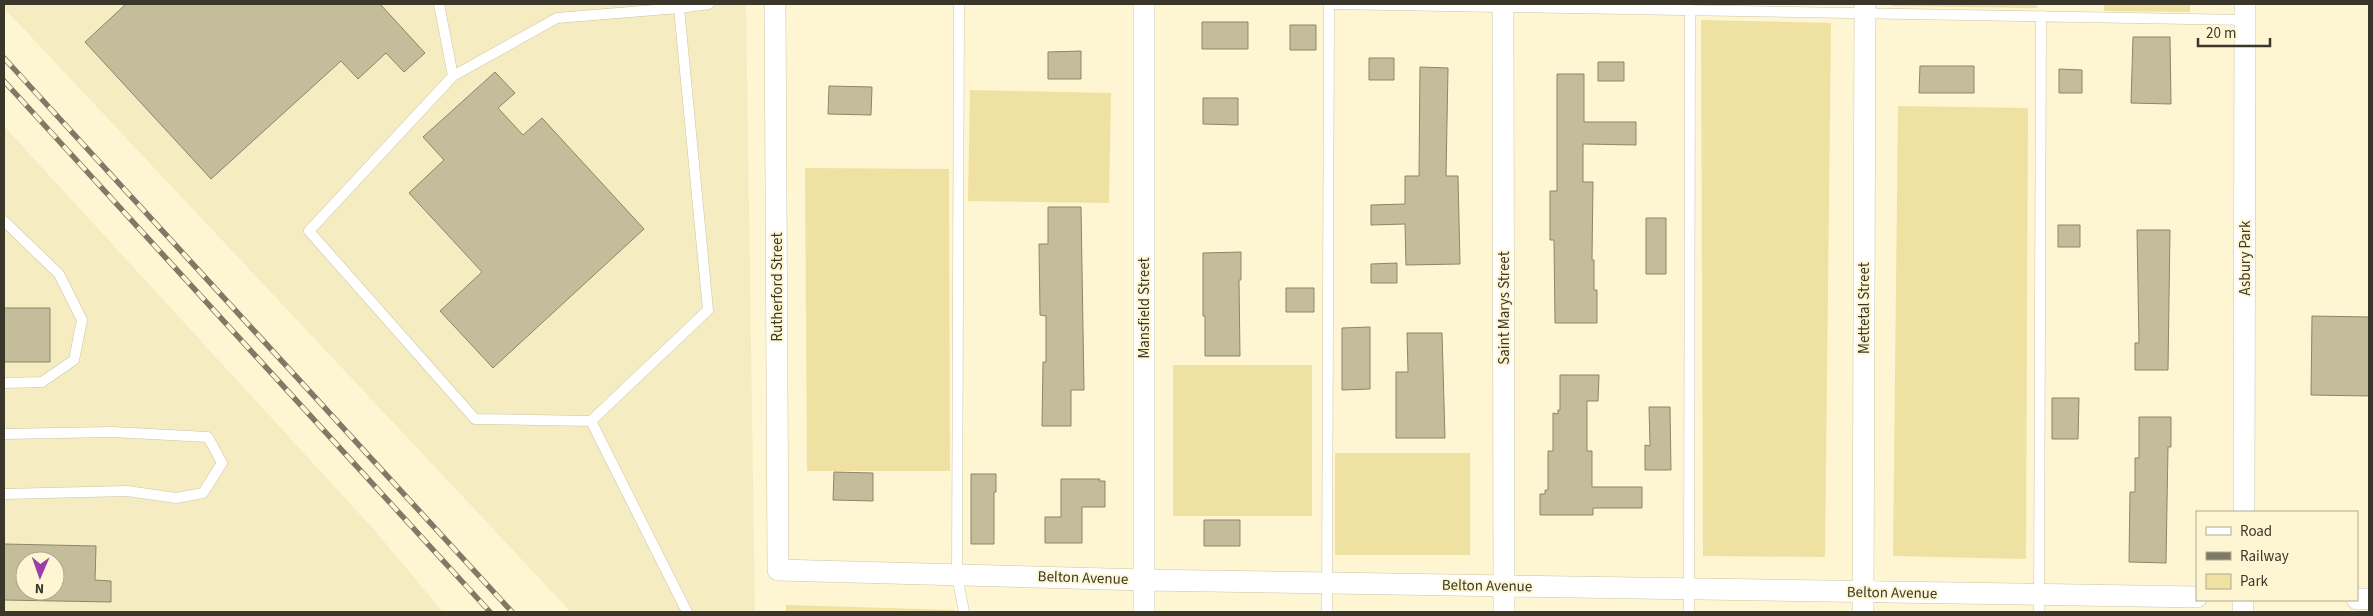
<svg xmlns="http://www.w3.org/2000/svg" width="2373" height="616" font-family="'Source Sans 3',sans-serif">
	<rect width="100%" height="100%" fill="#fef6d3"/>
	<!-- built -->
	<path fill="#f5ecc2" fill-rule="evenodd" d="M 4,4 L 746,4 L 755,612 L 571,612 L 4,8 Z
		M 4,126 L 377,533 L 443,612 L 4,612 ZM 25,561 L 55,561 L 55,591 L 25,591 Z"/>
	<!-- green -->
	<path fill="#efe1a1" d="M 1892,4 L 2037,4 L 2037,8 L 1892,6 Z
		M 2104,4 L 2190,4 L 2190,12 L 2104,11 Z
		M 1701,20 L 1831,23 L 1825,557 L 1703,556 Z
		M 970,90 L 1111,93 L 1109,203 L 968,201 Z
		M 1898,106 L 2028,108 L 2026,559 L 1893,556 Z
		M 805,168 L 949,169 L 950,471 L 807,471 Z
		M 1173,365 L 1312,365 L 1312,516 L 1173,516 Z
		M 1335,453 L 1470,453 L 1470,555 L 1335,555 Z
		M 786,605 L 955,610 L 955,612 L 786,612 Z"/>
	<!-- building -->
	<path fill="#c4bd9c" stroke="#8d8666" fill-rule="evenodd" d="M 126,4 L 380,4 L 425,53 L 404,72 L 386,53 L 358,79 L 341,61 L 211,179 L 85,42 Z
		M 1202,22 L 1248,22 L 1248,49 L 1202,49 Z
		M 1290,25 L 1316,25 L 1316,50 L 1290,50 Z
		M 2133,37 L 2170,37 L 2171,104 L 2131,103 Z
		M 1081,51 L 1081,79 L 1048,79 L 1048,52 Z
		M 1369,58 L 1394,58 L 1394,80 L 1369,80 Z
		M 1598,62 L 1624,62 L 1624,81 L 1598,81 Z
		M 1920,66 L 1974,66 L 1974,93 L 1919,93 Z
		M 1420,67 L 1448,68 L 1446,176 L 1458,176 L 1460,264 L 1406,265 L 1405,224 L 1371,225 L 1371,205 L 1405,204 L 1405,176 L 1419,176 Z
		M 2059,69 L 2082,70 L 2082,93 L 2059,93 Z
		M 495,72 L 515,93 L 498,108 L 523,135 L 542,118 L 644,229 L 493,368 L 440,311 L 482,272 L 409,193 L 444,160 L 423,137 Z
		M 1557,74 L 1584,74 L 1584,122 L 1636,122 L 1636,145 L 1583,144 L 1583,182 L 1593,182 L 1592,260 L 1594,260 L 1594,290 L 1597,290 L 1597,323 L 1555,323 L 1554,240 L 1550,240 L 1550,191 L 1557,191 Z
		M 829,86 L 872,87 L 871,115 L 828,114 Z
		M 1203,98 L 1238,98 L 1238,125 L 1203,124 Z
		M 1048,207 L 1081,207 L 1084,390 L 1071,390 L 1071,426 L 1042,426 L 1043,362 L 1046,362 L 1046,316 L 1040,315 L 1039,244 L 1048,244 Z
		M 1646,218 L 1666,218 L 1666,274 L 1646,274 Z
		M 2058,225 L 2080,225 L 2080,247 L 2058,247 Z
		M 2137,230 L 2170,230 L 2168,370 L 2135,370 L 2135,343 L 2139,343 Z
		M 1241,252 L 1241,280 L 1239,280 L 1240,356 L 1205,356 L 1205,316 L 1203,316 L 1203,253 Z
		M 1397,263 L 1397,283 L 1371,283 L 1371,264 Z
		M 1286,288 L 1314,288 L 1314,312 L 1286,312 Z
		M 4,308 L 50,308 L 50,362 L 4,362 Z
		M 2312,316 L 2369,317 L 2369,396 L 2311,395 Z
		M 1370,327 L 1370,389 L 1342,390 L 1342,328 Z
		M 1407,333 L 1442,333 L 1445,438 L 1396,438 L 1396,372 L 1408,372 Z
		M 1560,375 L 1599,375 L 1598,401 L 1587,401 L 1587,451 L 1592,451 L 1592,487 L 1642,487 L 1642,508 L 1593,508 L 1593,515 L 1540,515 L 1540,494 L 1545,494 L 1545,490 L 1548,490 L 1548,451 L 1553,451 L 1553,413 L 1558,414 L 1558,410 L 1560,410 Z
		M 2052,398 L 2079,398 L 2078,439 L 2052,439 Z
		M 1649,407 L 1670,407 L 1671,470 L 1645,470 L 1645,445 L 1650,446 Z
		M 2139,417 L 2171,417 L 2171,447 L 2168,447 L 2166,563 L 2129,562 L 2130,492 L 2135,492 L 2135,458 L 2139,458 Z
		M 834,472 L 873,473 L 873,501 L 833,500 Z
		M 971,474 L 996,474 L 996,492 L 994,492 L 994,544 L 971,544 Z
		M 1061,479 L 1100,479 L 1099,481 L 1105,481 L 1105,507 L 1082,507 L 1082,543 L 1045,543 L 1045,517 L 1061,517 Z
		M 1204,520 L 1240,520 L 1240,546 L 1204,546 Z
		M 4,544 L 96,546 L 95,580 L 111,581 L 111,602 L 4,600 ZM 25,561 L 55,561 L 55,591 L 25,591 Z"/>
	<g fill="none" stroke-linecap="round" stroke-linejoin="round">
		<!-- service casing -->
		<g stroke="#ccc5a3" stroke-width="11">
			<path id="service" d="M 439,4 L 453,76
				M 959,4 L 957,575 L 964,612
				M 1332,4 L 2245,20
				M 4,221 L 59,274 L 82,320 L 74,360 L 42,382 L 4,383
				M 591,421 L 475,419 L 309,231 L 453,76 L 557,18 L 679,8
				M 4,434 L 112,432 L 208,437 L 222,463 L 203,493 L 176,498 L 127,491 L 4,494
				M 687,612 L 591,421 L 708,310 L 679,8 L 709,4
				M 1327,612 L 1329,4
				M 1689,612 L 1690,10
				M 2039,612 L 2041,16"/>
		</g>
		<!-- minor casing -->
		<g stroke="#ccc5a3" stroke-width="22">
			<path id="minor" d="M 775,4 L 778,570 L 1144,580 L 2197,597
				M 1144,4 L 1144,612
				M 1503,4 L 1504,612
				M 2244,512 L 2245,4
				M 2357,599 L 2369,599
				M 2243,600 L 2243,612
				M 1863,612 L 1865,4"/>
		</g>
		<!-- service -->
		<use href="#service" stroke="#fff" stroke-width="10"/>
		<!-- minor -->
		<use href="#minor" stroke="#fff" stroke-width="21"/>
		<!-- rail casing -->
		<g stroke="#7f7a65" stroke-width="5.5">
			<path id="rail" d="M 4,58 L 512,612
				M 4,81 L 490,612"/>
		</g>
		<!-- rail -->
		<use href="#rail" stroke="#fef6d3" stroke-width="4" stroke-dasharray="11" stroke-linecap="butt"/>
	</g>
	<g text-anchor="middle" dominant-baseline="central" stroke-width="4" stroke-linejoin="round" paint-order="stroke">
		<!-- street labels -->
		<g font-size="15" fill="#3a372a" stroke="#fef6d3">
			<text transform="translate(2245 258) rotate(-90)">Asbury Park</text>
			<text transform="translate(777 287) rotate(-90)">Rutherford Street</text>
			<text transform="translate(1144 308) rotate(-90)">Mansfield Street</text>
			<text transform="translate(1504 308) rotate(-90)">Saint Marys Street</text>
			<text transform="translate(1864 308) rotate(-90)">Mettetal Street</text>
			<text transform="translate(1083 578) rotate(2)">Belton Avenue</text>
			<text transform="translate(1487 586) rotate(1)">Belton Avenue</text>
			<text transform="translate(1892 593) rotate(1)">Belton Avenue</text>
		</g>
	</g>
	<!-- border -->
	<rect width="2373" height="616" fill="none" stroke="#3a372a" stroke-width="10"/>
	<!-- legend -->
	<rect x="2196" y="511" width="162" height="90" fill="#fef6d3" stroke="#b0aa8f"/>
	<rect x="2206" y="527" width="25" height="8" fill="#ffffff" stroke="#b0aa8f"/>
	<text x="2240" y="536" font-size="15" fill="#3a372a">Road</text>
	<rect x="2206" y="552" width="25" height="8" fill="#7f7a65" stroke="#b0aa8f"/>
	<text x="2240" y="561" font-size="15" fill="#3a372a">Railway</text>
	<rect x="2206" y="574" width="25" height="15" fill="#efe1a1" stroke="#b0aa8f"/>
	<text x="2240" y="586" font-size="15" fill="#3a372a">Park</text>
	<!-- north arrow -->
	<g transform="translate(40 576) rotate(182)"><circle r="24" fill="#fef6d3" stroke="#b0aa8f"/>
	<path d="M0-4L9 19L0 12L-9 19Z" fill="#9c3ea8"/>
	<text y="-8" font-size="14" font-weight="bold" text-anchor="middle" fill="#3a372a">N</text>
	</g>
	<!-- scale -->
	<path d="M2198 38v8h72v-8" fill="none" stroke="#3a372a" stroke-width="2.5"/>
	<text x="2206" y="38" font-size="15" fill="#3a372a" stroke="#fef6d3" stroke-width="4" paint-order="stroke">20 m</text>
</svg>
